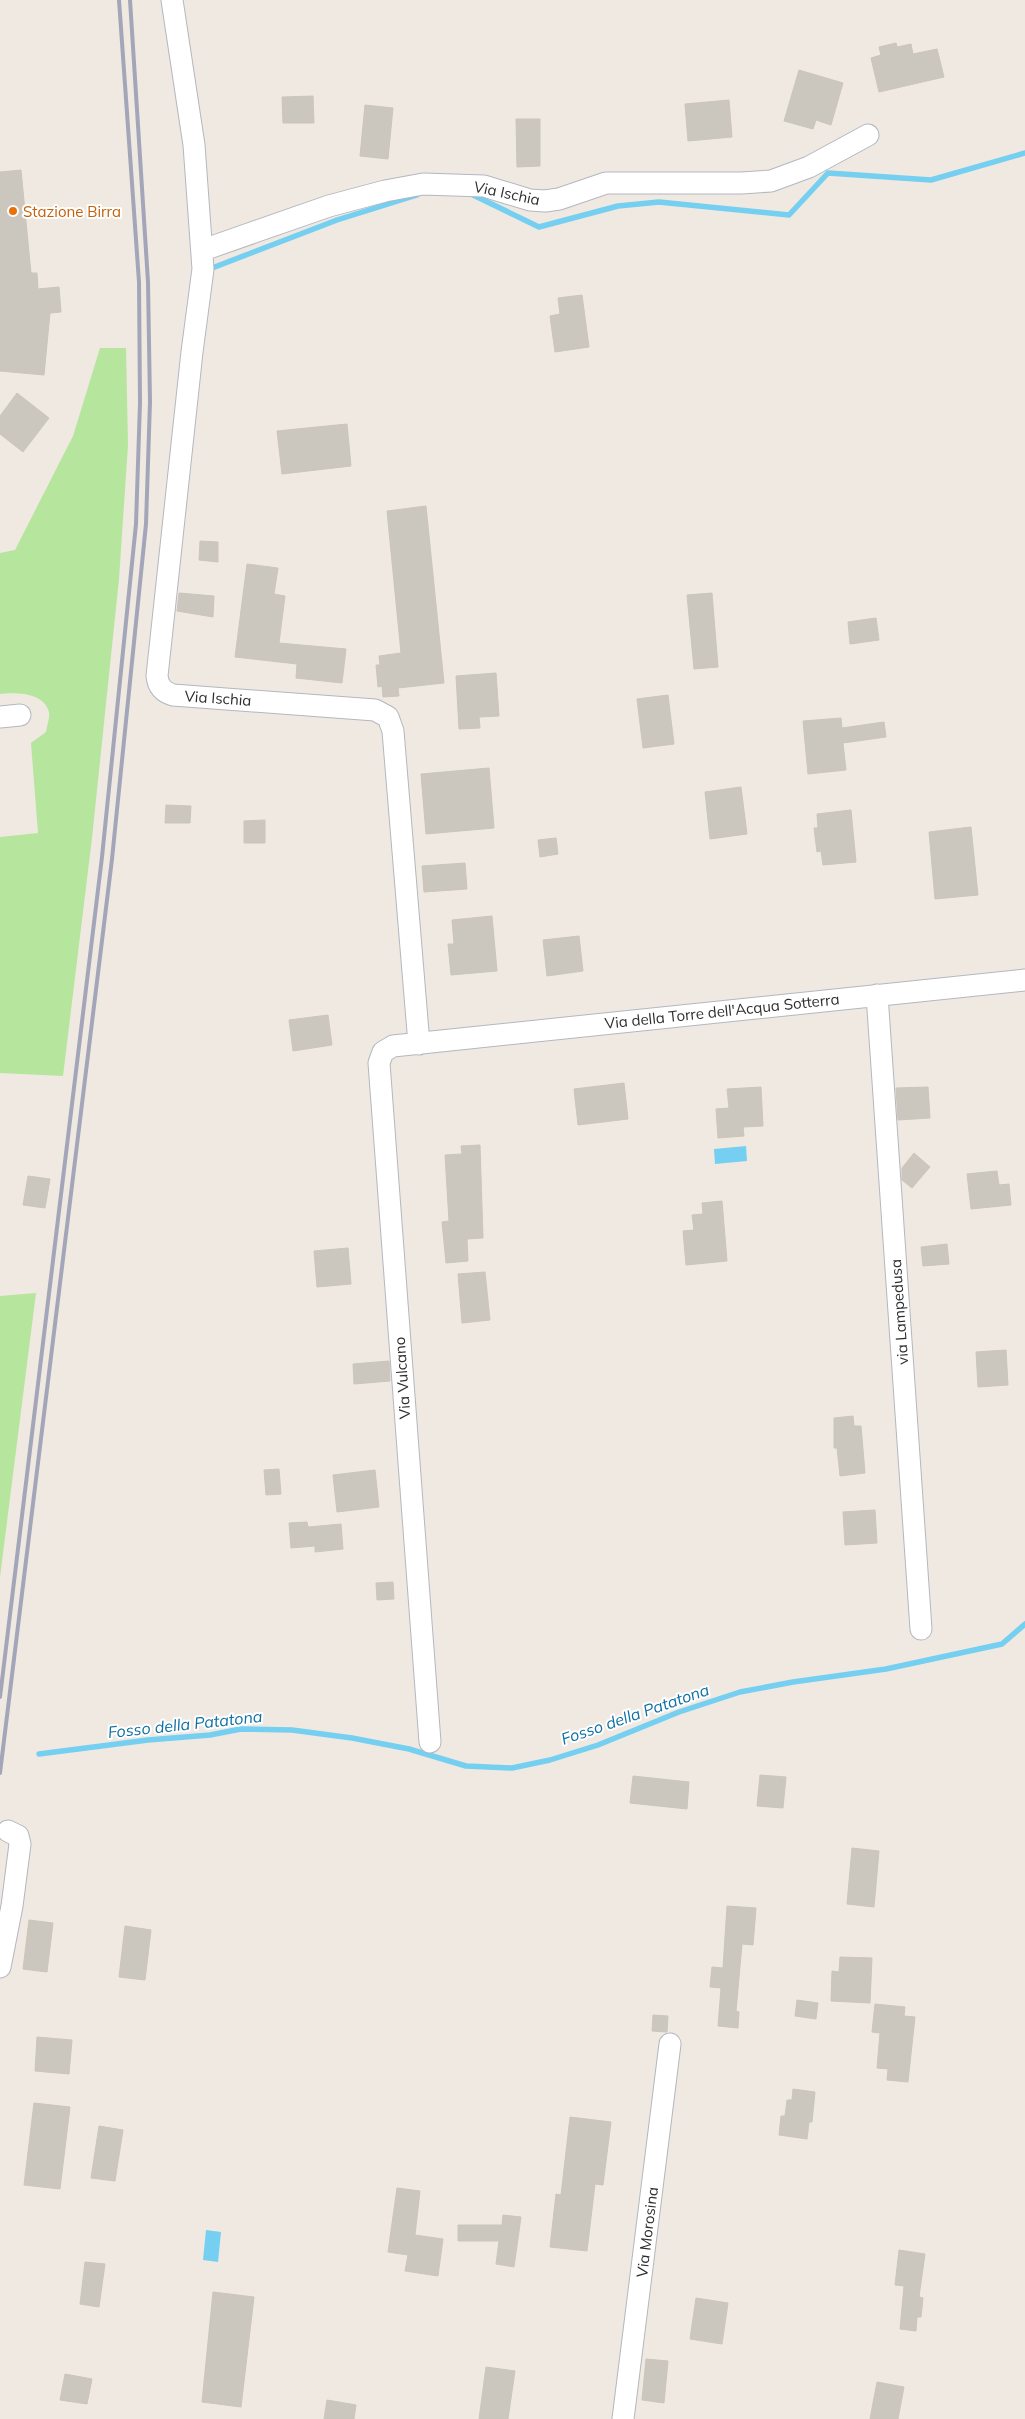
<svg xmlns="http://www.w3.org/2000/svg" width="1025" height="2419" font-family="Mulish,sans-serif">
	<rect width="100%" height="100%" fill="#efe9e1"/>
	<!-- green -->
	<path fill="#b6e59e" d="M 100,348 L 126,348 L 128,445 L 119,579 L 92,838 L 63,1076 L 0,1073 L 0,837 L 38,833 L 31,743 L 46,732 C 47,726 50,717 49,712 C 44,692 15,692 0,694 L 0,553 L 15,550 L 73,436 Z
		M 36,1293 L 0,1577 L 0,1296 Z"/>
	<!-- water -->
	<path fill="#75cff0" d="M 746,1146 L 747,1161 L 715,1164 L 714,1149 Z
		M 206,2230 L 221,2232 L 218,2262 L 203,2260 Z"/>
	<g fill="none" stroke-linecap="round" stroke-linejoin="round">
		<!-- stream -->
		<path stroke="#75cff0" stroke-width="5.5" d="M 471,194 L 539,227 L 618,206 L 659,202 L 789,215 L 828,173 L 931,180 L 1025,153
			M 207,270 L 337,220 L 417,195
			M 39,1754 L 148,1740 L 210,1735 L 241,1729 L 292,1730 L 352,1738 L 409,1749 L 466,1766 L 512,1768 L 550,1760 L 598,1745 L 679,1712 L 740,1692 L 793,1682 L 886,1669 L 1002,1644 L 1025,1624"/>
	</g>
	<!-- building -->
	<path fill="#cbc7bf" stroke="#cbc5ba" d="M 896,43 L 897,47 L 911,44 L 913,54 L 937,49 L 944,77 L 879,92 L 871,58 L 881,55 L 879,47 Z
		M 799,70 L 843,83 L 831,125 L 816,120 L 813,129 L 784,121 Z
		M 313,96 L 314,123 L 283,123 L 282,97 Z
		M 729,100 L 732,137 L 688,141 L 685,104 Z
		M 365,105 L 393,108 L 388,159 L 360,156 Z
		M 516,119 L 540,119 L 540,166 L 517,167 Z
		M 21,170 L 31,273 L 37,273 L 38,289 L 59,287 L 61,312 L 50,313 L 44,375 L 0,371 L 0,172 Z
		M 582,295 L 589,347 L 555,352 L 550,316 L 560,314 L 558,298 Z
		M 17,393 L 49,418 L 23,452 L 0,434 L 0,416 Z
		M 347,424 L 351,466 L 282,474 L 277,431 Z
		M 426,506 L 444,683 L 398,688 L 399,696 L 383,697 L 382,686 L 378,687 L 376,665 L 380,665 L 379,656 L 401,653 L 387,511 Z
		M 200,541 L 218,542 L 218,562 L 199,560 Z
		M 247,564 L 278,568 L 274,594 L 285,596 L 279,643 L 346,649 L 342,683 L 296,678 L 297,664 L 235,657 Z
		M 179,593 L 214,596 L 213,617 L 177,611 Z
		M 712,593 L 718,667 L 694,669 L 687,595 Z
		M 876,618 L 879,640 L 850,644 L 848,622 Z
		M 496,673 L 499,716 L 479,717 L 480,728 L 459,729 L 456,676 Z
		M 668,695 L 674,744 L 643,748 L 637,699 Z
		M 841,718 L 842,728 L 884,722 L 886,737 L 843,743 L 846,770 L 808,774 L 803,721 Z
		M 489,768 L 494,828 L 426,834 L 421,774 Z
		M 741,787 L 747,834 L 710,839 L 705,792 Z
		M 166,805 L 191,806 L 190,823 L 165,823 Z
		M 851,810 L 856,862 L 823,865 L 821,851 L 817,852 L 814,828 L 818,828 L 817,814 Z
		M 265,820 L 265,843 L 244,843 L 244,821 Z
		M 971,827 L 978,895 L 935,899 L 929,832 Z
		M 556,838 L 558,854 L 540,857 L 538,840 Z
		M 465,863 L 467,889 L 424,892 L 422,866 Z
		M 492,916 L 497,971 L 451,975 L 448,944 L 454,944 L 452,920 Z
		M 579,936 L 583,971 L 547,976 L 543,940 Z
		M 328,1015 L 332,1045 L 293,1051 L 289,1020 Z
		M 624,1083 L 628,1119 L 578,1125 L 574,1089 Z
		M 761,1087 L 763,1126 L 743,1127 L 744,1136 L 718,1138 L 716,1109 L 729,1108 L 727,1089 Z
		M 928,1087 L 930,1118 L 898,1120 L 896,1088 Z
		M 480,1145 L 483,1238 L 467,1239 L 468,1261 L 446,1263 L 442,1222 L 449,1221 L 445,1155 L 462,1154 L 461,1146 Z
		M 914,1153 L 930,1167 L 912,1188 L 902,1180 L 902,1168 Z
		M 997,1171 L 999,1185 L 1009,1184 L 1011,1205 L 971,1209 L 967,1174 Z
		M 28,1176 L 50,1179 L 45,1208 L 23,1205 Z
		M 722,1201 L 727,1261 L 686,1265 L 683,1231 L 694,1230 L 692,1215 L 703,1214 L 702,1203 Z
		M 947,1244 L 949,1264 L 923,1266 L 921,1247 Z
		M 348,1248 L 351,1284 L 317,1287 L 314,1251 Z
		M 485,1272 L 490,1320 L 462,1323 L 458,1274 Z
		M 1006,1350 L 1008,1385 L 978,1387 L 976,1352 Z
		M 389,1361 L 390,1381 L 354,1384 L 353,1364 Z
		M 853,1416 L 854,1426 L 861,1426 L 865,1473 L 840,1476 L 837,1448 L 834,1448 L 834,1418 Z
		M 279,1469 L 281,1494 L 266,1495 L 264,1470 Z
		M 375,1470 L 379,1507 L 337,1512 L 333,1475 Z
		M 875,1510 L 877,1543 L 845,1545 L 843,1512 Z
		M 307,1522 L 308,1527 L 341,1524 L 343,1549 L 315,1552 L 315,1546 L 291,1548 L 289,1523 Z
		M 393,1582 L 394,1599 L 377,1600 L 376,1583 Z
		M 760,1775 L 786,1777 L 783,1808 L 757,1806 Z
		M 633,1776 L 689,1782 L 687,1809 L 630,1803 Z
		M 852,1848 L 879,1851 L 874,1907 L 847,1904 Z
		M 727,1906 L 756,1908 L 753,1945 L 742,1944 L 736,2011 L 739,2012 L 738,2028 L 718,2026 L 721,1988 L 710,1987 L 712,1967 L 723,1968 Z
		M 29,1920 L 53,1923 L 47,1972 L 23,1969 Z
		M 125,1926 L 151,1930 L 145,1980 L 119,1977 Z
		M 840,1957 L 872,1958 L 870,2003 L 831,2001 L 832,1971 L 839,1972 Z
		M 797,2000 L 818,2003 L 816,2019 L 795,2016 Z
		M 875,2004 L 905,2007 L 904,2016 L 915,2017 L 908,2082 L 887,2080 L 888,2069 L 877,2068 L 880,2033 L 872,2032 Z
		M 653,2015 L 668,2016 L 667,2032 L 652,2031 Z
		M 37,2037 L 72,2040 L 69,2074 L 35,2071 Z
		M 793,2089 L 815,2092 L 812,2122 L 809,2122 L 807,2139 L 779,2135 L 781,2116 L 785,2116 L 787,2100 L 792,2100 Z
		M 34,2103 L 70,2107 L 60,2189 L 24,2185 Z
		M 570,2117 L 611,2122 L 603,2185 L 595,2184 L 587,2251 L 550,2247 L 556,2194 L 561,2195 Z
		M 99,2126 L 123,2130 L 115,2181 L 91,2178 Z
		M 397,2188 L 420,2191 L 415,2235 L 443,2239 L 438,2276 L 405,2271 L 408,2255 L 388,2252 Z
		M 503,2215 L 521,2217 L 514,2267 L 496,2264 L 499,2241 L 458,2241 L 458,2225 L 502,2225 Z
		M 899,2250 L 925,2254 L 919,2297 L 923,2298 L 921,2317 L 917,2317 L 916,2331 L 900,2329 L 904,2286 L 895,2285 Z
		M 85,2262 L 105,2264 L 99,2307 L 80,2304 Z
		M 213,2292 L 254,2297 L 241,2407 L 202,2402 Z
		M 696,2298 L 728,2303 L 722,2344 L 690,2339 Z
		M 646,2359 L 668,2361 L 664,2403 L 642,2400 Z
		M 486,2367 L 515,2371 L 508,2419 L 479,2419 Z
		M 65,2374 L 92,2379 L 87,2404 L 60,2400 Z
		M 877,2382 L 904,2387 L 898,2419 L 870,2419 Z
		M 327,2400 L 356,2405 L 354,2419 L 324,2419 Z"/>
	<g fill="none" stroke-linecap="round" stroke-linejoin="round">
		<!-- minor casing -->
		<g stroke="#b4b7c1" stroke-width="23">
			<path id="minor" d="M 172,0 L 194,145 L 203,269 L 192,352 L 157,676 C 158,686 163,692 173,695 L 375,710 L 388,717 L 393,731 L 419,1044
				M 203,250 L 329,206 L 385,191 L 423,184 L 484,186 L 530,200 L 545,201 L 559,199 L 606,183 L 741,183 L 771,181 L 809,167 L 868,135
				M 0,717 L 20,715
				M 877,995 L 921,1629
				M 430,1742 L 379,1063 L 383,1052 L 393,1046 L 1025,980
				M 0,1967 L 12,1906 L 20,1844 L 18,1836 L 8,1831
				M 623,2419 L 670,2044"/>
		</g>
		<!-- minor -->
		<use href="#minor" stroke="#fff" stroke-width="21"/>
		<!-- rail -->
		<path stroke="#a3a6b8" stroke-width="4" d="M 0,1697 L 102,857 L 136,524 L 140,403 L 139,282 L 119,0
			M 0,1773 L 112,859 L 146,524 L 150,402 L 148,282 L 130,0"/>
	</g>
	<!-- markers -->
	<circle fill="#e8710a" stroke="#fff" stroke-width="2" cx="13" cy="211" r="5"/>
	<g text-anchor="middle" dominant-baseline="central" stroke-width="4" stroke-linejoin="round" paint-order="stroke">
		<!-- street labels -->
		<g font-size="15" fill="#2e2e2e" stroke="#fff">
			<text transform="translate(507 193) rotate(12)">Via Ischia</text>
			<text transform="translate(218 698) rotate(4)">Via Ischia</text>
			<text transform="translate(722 1011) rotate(-6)">Via della Torre dell'Acqua Sotterra</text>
			<text transform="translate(899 1312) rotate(-94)">via Lampedusa</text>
			<text transform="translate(402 1378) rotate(-94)">Via Vulcano</text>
			<text transform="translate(647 2232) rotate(-83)">Via Morosina</text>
		</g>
		<!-- food labels -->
		<g font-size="15" fill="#c56008" stroke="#fff" text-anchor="start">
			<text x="23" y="211">Stazione Birra</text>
		</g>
		<!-- water labels -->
		<g font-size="16" font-style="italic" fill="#0d6fa3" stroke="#fff">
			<text transform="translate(635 1714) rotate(-19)">Fosso della Patatona</text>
			<text transform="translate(185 1724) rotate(-6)">Fosso della Patatona</text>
		</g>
	</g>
</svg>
